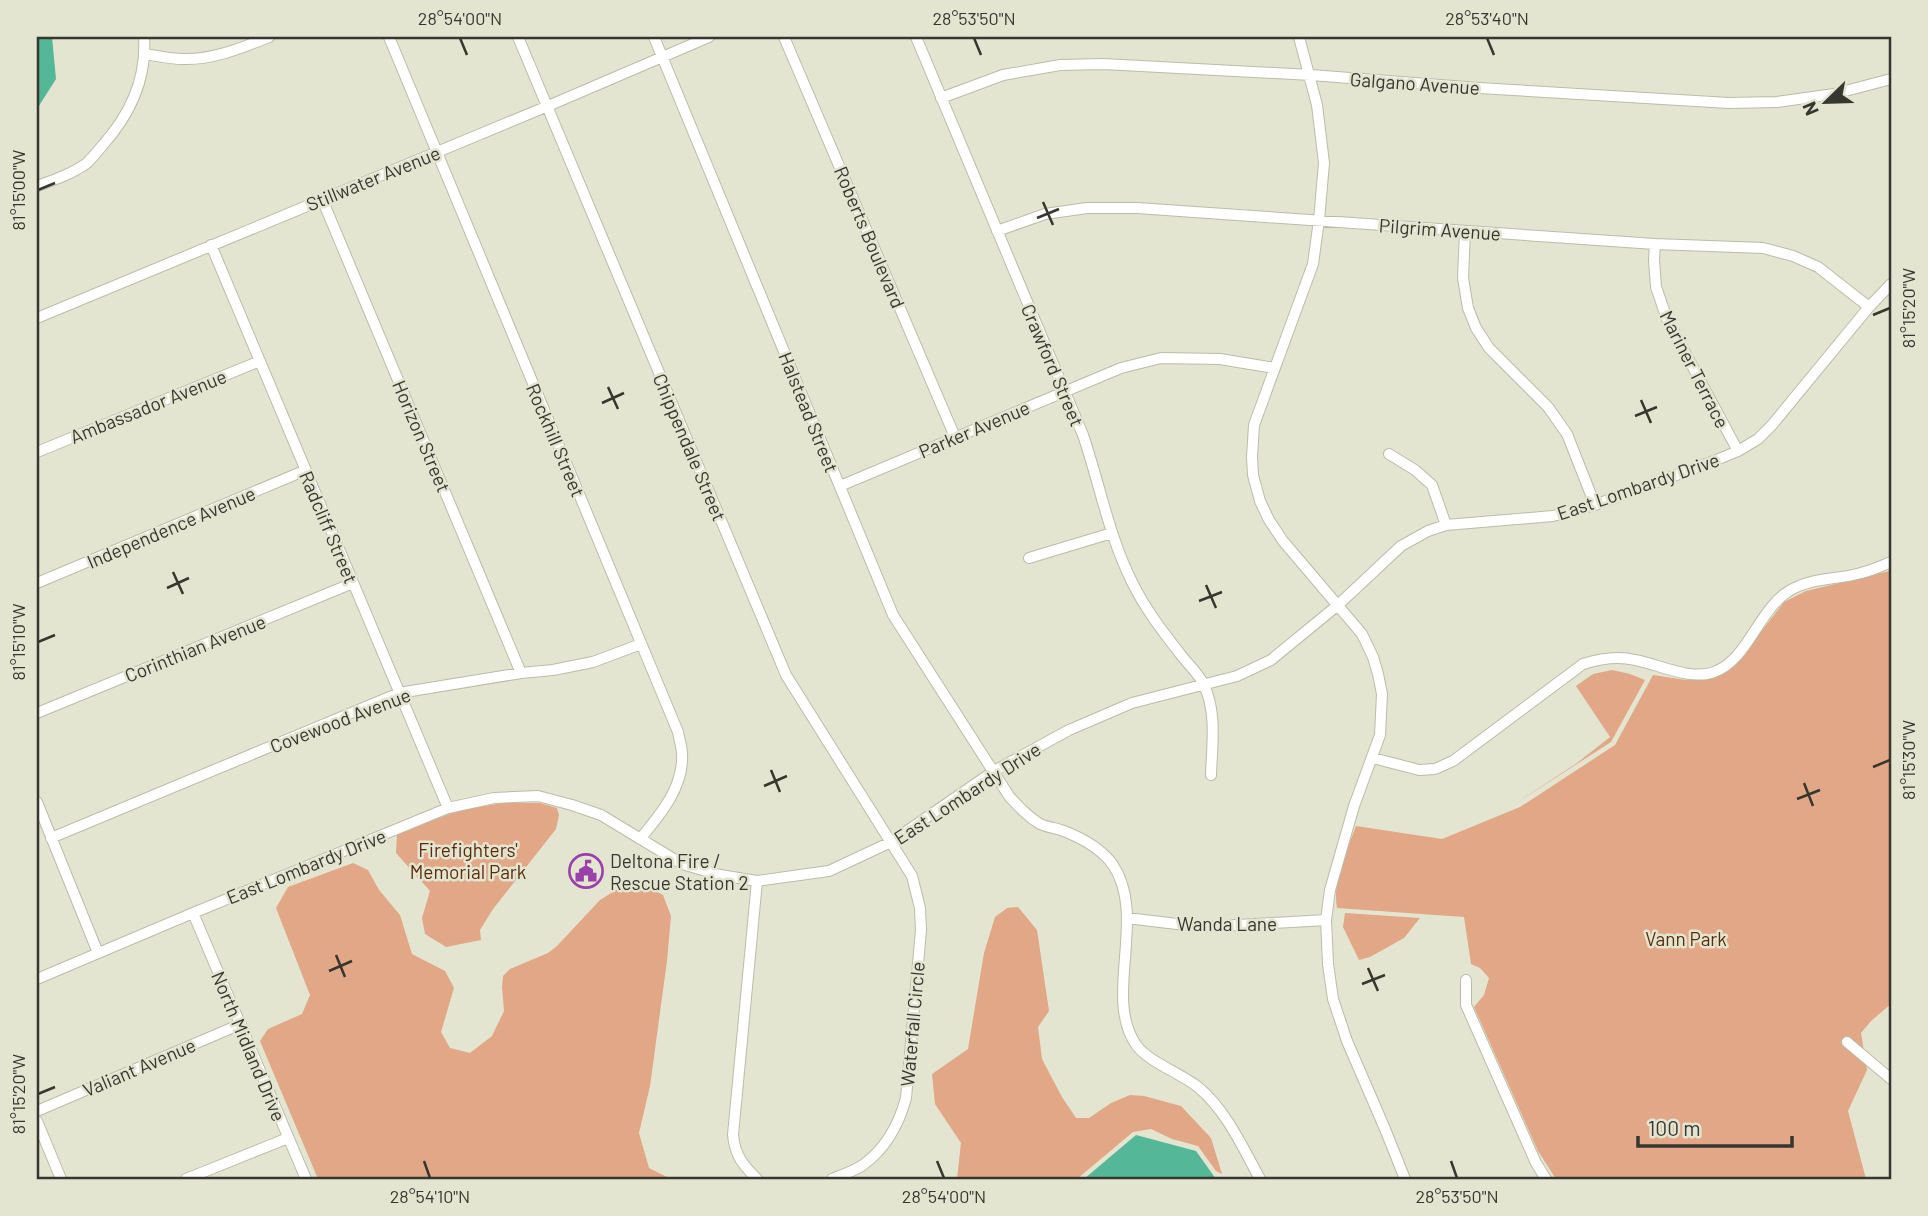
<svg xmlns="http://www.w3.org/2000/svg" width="1928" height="1216" font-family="Barlow,sans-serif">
	<rect width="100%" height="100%" fill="#e3e5d1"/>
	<!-- green -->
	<path fill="#e1a786" d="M 1889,571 L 1891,572 L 1891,1004 L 1871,1021 L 1861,1033 L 1867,1070 L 1848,1111 L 1866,1179 L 1556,1179 L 1538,1151 L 1474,1007 L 1484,995 L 1489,978 L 1480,968 L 1471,964 L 1464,917 L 1337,908 C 1332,881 1347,851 1356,826 L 1442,839 L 1520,807 L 1615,745 L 1653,675 L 1686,680 L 1710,678 L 1735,665 L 1784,602 L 1806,591 Z
		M 1612,670 L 1630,674 L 1645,680 L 1611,742 L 1513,805 L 1577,763 L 1610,737 L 1576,686 L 1593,674 Z
		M 503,803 L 540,803 L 557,808 L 559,815 L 556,829 L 493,909 L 480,930 L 481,940 L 446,947 L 425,934 L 422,918 L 430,891 L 396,853 L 397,834 L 460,810 Z
		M 353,863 L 368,870 L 379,890 L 400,915 L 412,954 L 445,971 L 454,988 L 441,1032 L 450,1048 L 470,1053 L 492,1036 L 504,1011 L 502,987 L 503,976 L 510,969 L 548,953 L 557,946 L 600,900 L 624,885 L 645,885 L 663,895 L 671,916 L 667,961 L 650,1086 L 639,1133 L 649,1168 L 671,1179 L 318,1179 L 260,1041 L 268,1029 L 302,1014 L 310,995 L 276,908 L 288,887 Z
		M 1018,907 L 1037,930 L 1049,1011 L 1038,1027 L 1042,1059 L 1062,1097 L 1076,1118 L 1089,1118 L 1111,1103 L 1130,1095 L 1144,1096 L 1181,1106 L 1211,1138 L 1222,1174 L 1216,1171 L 1198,1146 L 1172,1139 L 1151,1129 L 1133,1132 L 1077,1179 L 957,1179 L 961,1143 L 935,1104 L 932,1074 L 968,1049 L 984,953 L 995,917 L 1007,908 Z
		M 1345,913 L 1420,918 L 1404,938 L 1370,957 L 1359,960 L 1343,927 Z"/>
	<!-- water -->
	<path fill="#54b798" d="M 37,37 L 52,37 L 56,79 L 37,109 Z
		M 1136,1135 L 1196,1151 L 1216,1179 L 1084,1179 Z"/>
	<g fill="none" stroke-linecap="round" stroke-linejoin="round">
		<!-- minor casing -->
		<g stroke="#bbbca9" stroke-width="12">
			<path id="minor" d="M 389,37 L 678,732 C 679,739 682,747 682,754 C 684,787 660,815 640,839
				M 518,37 L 786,675 L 912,876 L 920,908 L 921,930 L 906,1098 C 899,1124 885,1149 863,1165 C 854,1171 842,1175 832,1179
				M 654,37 L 893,615 L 1009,796 C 1019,807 1028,817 1040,824 C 1047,827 1054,828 1061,830 C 1080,837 1101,848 1113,865 C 1148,917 1102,999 1137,1046 C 1149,1062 1182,1074 1198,1087 C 1226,1110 1243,1148 1260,1179
				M 784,37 L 955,437
				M 916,37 L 1083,435 C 1100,485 1109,537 1133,584 C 1146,610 1163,632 1181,655 C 1188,664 1199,674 1204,685 C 1217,713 1212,745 1211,775
				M 1299,37 L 1317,105 L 1324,163 L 1319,220 L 1313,264 L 1254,425 L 1252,457 L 1253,475 L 1260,501 L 1269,520 L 1283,541 L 1362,634 L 1373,657 L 1378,674 L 1382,694 L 1380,735 L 1354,806 L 1330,890 L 1326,920 L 1328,964 L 1333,999 L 1347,1041 L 1385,1129 L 1405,1179
				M 145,54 C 158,56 171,59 183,59 C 213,60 241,48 269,37
				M 941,98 L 1003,75 L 1060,65 L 1103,64 L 1311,75 L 1479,88 L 1729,103 L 1777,102 L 1834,94 L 1891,79
				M 37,186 C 54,180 72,174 87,163 C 92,158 97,152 102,146 C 130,115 147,80 144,37
				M 322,199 L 521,673
				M 997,231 L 1045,214 L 1087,208 L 1137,208 L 1655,244 L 1763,248 L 1793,256 L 1818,267 L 1869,307
				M 1465,231 L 1463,278 L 1468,308 L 1476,328 L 1489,348 L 1548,407 L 1567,434 L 1595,505
				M 1655,244 L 1654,260 L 1656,287 L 1667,319 L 1738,451
				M 211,245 L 448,808
				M 37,318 L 548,106 L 709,37
				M 37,452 L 260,361
				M 1389,454 L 1415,470 L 1432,485 L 1446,525
				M 840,486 L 1121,368 L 1161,358 L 1220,359 L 1274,368
				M 1029,558 L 1112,533
				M 37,583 L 306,470
				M 37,713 L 353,583
				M 1373,758 L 1419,770 L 1435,769 L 1453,761 L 1583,664 C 1599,659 1618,656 1635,660 C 1658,664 1690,681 1714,672 C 1748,660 1759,609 1789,591 C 1812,577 1837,580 1861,573 C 1871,571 1881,566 1891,562
				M 37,802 L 98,953
				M 51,838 L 399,693 L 521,673 L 553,670 L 593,662 L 641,644
				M 193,913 L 306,1179
				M 1127,918 L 1202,927 L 1326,920
				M 37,979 L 193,913 L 448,808 L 494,798 L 538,796 L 572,805 L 601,815 L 682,864 L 720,875 L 757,881 L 829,871 L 891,842 L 994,771 L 1069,730 L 1132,703 L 1237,676 L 1271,660 L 1338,605 L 1401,546 L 1428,531 L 1446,525 L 1553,516 L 1595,505 L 1714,461 L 1738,451 L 1758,439 L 1772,425 L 1869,307 L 1891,284
				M 1466,980 L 1466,1005 L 1536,1163 L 1546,1179
				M 1847,1042 L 1891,1079
				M 37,1111 L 241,1024
				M 37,1121 L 61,1179
				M 186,1179 L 288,1138
				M 757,1179 C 743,1165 735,1156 733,1135 L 757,881"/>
		</g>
		<!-- minor -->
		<use href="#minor" stroke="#fff" stroke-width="10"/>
	</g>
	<!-- ticks -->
	<path fill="none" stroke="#36372f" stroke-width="2.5" d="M 460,38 L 467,55M 974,38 L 981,55M 1487,38 L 1494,55M 38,190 L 55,183M 1043,202 L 1053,225M 1037,218 L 1059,209M 1873,315 L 1890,308M 608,387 L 618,409M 1641,400 L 1651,423M 602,403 L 624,393M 1635,416 L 1657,407M 173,572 L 183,594M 1206,585 L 1216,608M 167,588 L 189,578M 1199,601 L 1222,592M 38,642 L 55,635M 1873,767 L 1890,760M 771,770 L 780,792M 1804,783 L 1813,806M 764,786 L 787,776M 1797,799 L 1820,790M 336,955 L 345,977M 1368,968 L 1378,991M 329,971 L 352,961M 1362,984 L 1385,975M 38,1094 L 55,1087M 424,1161 L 430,1178M 937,1161 L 944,1178M 1451,1161 L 1457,1178"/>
	<!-- icons -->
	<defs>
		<g id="civic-ring" transform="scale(1.75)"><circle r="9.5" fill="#e3e5d1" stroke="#9a40ab" stroke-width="1.5"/><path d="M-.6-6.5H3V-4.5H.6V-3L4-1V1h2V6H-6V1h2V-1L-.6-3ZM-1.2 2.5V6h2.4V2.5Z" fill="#9a40ab"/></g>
	</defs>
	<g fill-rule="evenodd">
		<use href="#civic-ring" x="586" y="871"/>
	</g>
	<g text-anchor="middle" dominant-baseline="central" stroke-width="5" stroke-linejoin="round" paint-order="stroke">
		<!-- street labels -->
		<g font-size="19" fill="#36372f" stroke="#e3e5d1">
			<text transform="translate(1415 83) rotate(4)">Galgano Avenue</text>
			<text transform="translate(373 178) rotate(-22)">Stillwater Avenue</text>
			<text transform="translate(1440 229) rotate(4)">Pilgrim Avenue</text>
			<text transform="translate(870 237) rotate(67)">Roberts Boulevard</text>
			<text transform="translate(1053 365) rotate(67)">Crawford Street</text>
			<text transform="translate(1695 369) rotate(63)">Mariner Terrace</text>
			<text transform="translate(148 406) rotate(-22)">Ambassador Avenue</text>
			<text transform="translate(809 412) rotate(68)">Halstead Street</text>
			<text transform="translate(974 429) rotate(-23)">Parker Avenue</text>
			<text transform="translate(422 436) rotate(67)">Horizon Street</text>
			<text transform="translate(556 440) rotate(67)">Rockhill Street</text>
			<text transform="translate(690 447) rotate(67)">Chippendale Street</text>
			<text transform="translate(1638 486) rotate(-19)">East Lombardy Drive</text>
			<text transform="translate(171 527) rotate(-23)">Independence Avenue</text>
			<text transform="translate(329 527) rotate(67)">Radcliff Street</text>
			<text transform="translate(195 648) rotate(-22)">Corinthian Avenue</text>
			<text transform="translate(340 720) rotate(-21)">Covewood Avenue</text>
			<text transform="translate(967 793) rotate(-33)">East Lombardy Drive</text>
			<text transform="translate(306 866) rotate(-22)">East Lombardy Drive</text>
			<text x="1227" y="923">Wanda Lane</text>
			<text transform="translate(912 1024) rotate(-85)">Waterfall Circle</text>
			<text transform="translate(249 1046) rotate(67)">North Midland Drive</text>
			<text transform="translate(139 1067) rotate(-23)">Valiant Avenue</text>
		</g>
		<!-- park labels -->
		<g font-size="19" fill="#5a2c0c" stroke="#e3e5d1">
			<text x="468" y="849">Firefighters'<tspan x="468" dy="22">Memorial Park</tspan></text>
			<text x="1686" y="938">Vann Park</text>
		</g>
		<!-- poi labels -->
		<g font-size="19" fill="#36372f" stroke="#e3e5d1" text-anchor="start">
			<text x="610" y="860">Deltona Fire /<tspan x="610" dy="22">Rescue Station 2</tspan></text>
		</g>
	</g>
	<!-- border -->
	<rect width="1928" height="1216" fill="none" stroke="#e3e5d1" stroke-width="77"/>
	<!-- north arrow -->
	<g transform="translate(1826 102) rotate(247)" stroke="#e3e5d1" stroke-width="5" paint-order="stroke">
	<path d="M0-5L12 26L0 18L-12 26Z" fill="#36372f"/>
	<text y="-10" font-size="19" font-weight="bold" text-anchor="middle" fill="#36372f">N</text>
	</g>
	<!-- scale -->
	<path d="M1638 1136v10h154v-10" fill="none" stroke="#36372f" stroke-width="3.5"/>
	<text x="1648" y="1136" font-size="21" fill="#36372f" stroke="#e3e5d1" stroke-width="5" paint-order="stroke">100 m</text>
	<rect x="38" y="38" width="1852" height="1140" fill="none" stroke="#36372f" stroke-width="2.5"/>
	<g font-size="18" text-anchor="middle" fill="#36372f">
		<text x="460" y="25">28°54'00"N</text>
		<text x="974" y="25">28°53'50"N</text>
		<text x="1487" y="25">28°53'40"N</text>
		<text transform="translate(19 190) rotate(-90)" y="6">81°15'00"W</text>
		<text transform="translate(1909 308) rotate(-90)" y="6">81°15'20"W</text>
		<text transform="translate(19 642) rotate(-90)" y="6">81°15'10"W</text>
		<text transform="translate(1909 760) rotate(-90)" y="6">81°15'30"W</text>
		<text transform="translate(19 1094) rotate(-90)" y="6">81°15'20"W</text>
		<text x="430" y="1203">28°54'10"N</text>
		<text x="944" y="1203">28°54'00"N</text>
		<text x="1457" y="1203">28°53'50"N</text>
	</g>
</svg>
